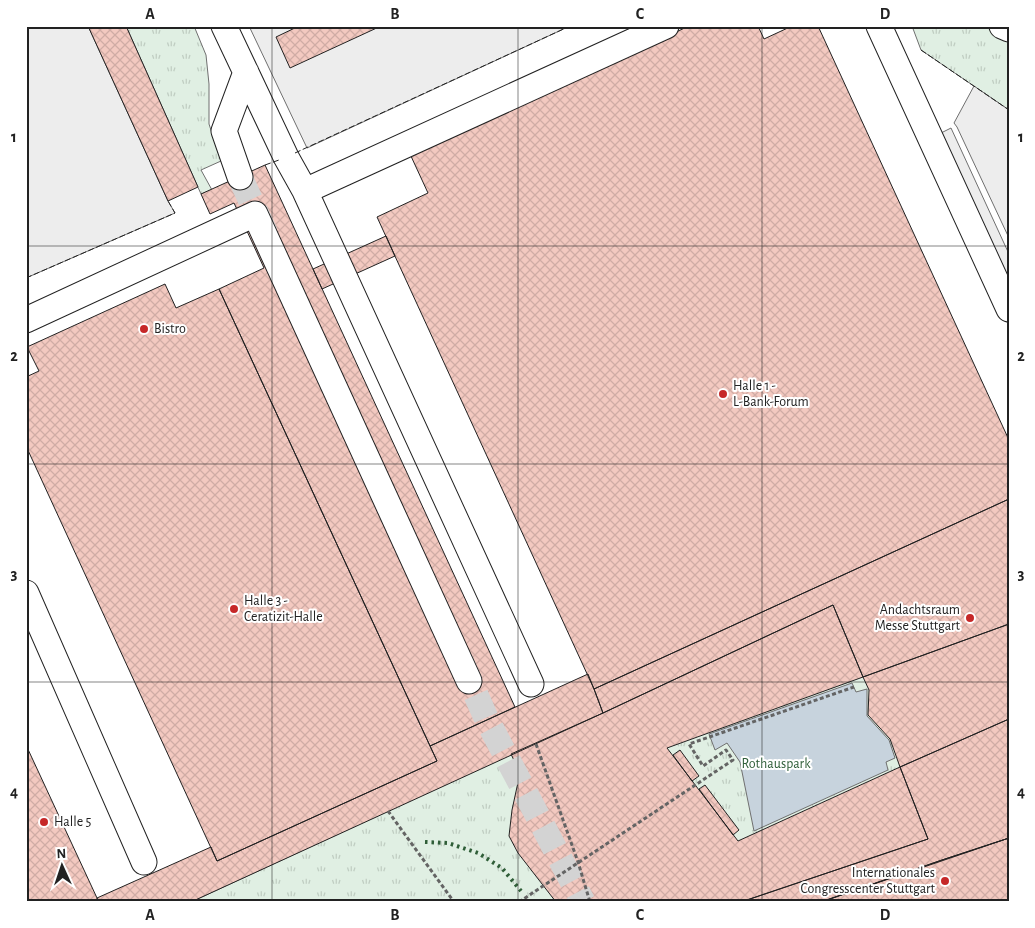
<svg xmlns="http://www.w3.org/2000/svg" width="1035" height="928" font-family="'Alegreya Sans',sans-serif">
	<defs>
		<pattern id="grass-tufts" width="24" height="20" patternUnits="userSpaceOnUse" patternTransform="scale(1.25)"><rect width="24" height="20" fill="#e0efe3"/><path d="M3 7l-1-3M5 7V3M7 7l1-3M15 17l-1-3M17 17v-4M19 17l1-3" fill="none" stroke="#c0cdc2"/></pattern>
		<pattern id="building-cross-hatch" width="8" height="8" patternUnits="userSpaceOnUse" patternTransform="scale(1.25)"><rect width="8" height="8" fill="#f3c9c0"/><path d="M0 0l8 8M0 8l8-8" fill="none" stroke="#d0aca5"/></pattern>
	</defs>
	<rect width="100%" height="100%" fill="#fff"/>
	<!-- grass -->
	<path fill="url(#grass-tufts)" stroke="#6f6f6f" d="M 126,26 L 194,26 L 206,55 L 209,84 L 209,124 L 221,161 L 201,170 L 212,190 L 201,194 Z
		M 912,26 L 986,26 L 1009,42 L 1009,110 L 921,50 Z
		M 1009,624 L 928,839 L 741,902 L 191,902 L 511,754 Z"/>
	<!-- parking -->
	<path fill="#ededed" stroke="#6f6f6f" d="M 26,26 L 88,26 L 168,201 L 175,213 L 26,278 Z
		M 249,26 L 570,26 L 307,148 Z
		M 974,86 L 1009,110 L 1009,238 L 957,127 L 954,123 Z
		M 951,128 L 1009,254 L 1009,290 L 937,135 Z"/>
	<!-- water -->
	<path fill="#c7d3dd" stroke="#6f6f6f" d="M 852,683 L 856,692 L 867,689 L 867,716 L 889,740 L 895,758 L 886,762 L 888,770 L 754,831 L 740,762 L 727,743 L 715,750 L 709,734 Z"/>
	<!-- building -->
	<path fill="url(#building-cross-hatch)" stroke="#222" d="M 88,26 L 126,26 L 198,187 L 168,201 Z
		M 299,26 L 381,26 L 290,68 L 276,37 Z
		M 689,26 L 758,26 L 764,39 L 792,26 L 818,26 L 1009,440 L 1009,499 L 594,689 L 377,217 L 428,193 L 410,154 Z
		M 265,165 L 515,707 L 430,746 L 219,289 L 264,268 L 234,203 L 210,214 L 201,194 Z
		M 386,236 L 395,256 L 322,289 L 313,269 Z
		M 165,284 L 176,308 L 219,289 L 437,761 L 217,861 L 26,446 L 26,377 L 39,371 L 27,347 Z
		M 1009,499 L 1009,624 L 863,677 L 833,605 L 603,713 L 594,689 Z
		M 833,605 L 863,677 L 667,748 L 738,841 L 900,767 L 928,839 L 741,902 L 556,902 L 518,853 L 509,836 L 512,810 L 520,773 L 511,754 L 603,713 Z
		M 1009,624 L 1009,719 L 900,767 L 890,739 L 868,715 L 869,690 L 863,677 Z
		M 588,674 L 594,689 L 603,713 L 191,902 L 98,902 L 97,898 L 211,847 L 217,861 L 437,761 L 430,746 Z
		M 1009,719 L 1009,838 L 821,902 L 741,902 L 928,839 L 900,767 Z
		M 26,745 L 97,898 L 98,902 L 26,902 Z
		M 680,750 L 699,776 L 692,781 L 673,755 Z
		M 705,785 L 739,830 L 733,835 L 699,789 Z
		M 1009,838 L 1009,902 L 821,902 L 942,860 Z
		M 1009,838 L 1009,902 L 821,902 L 942,860 Z"/>
	<g fill="none" stroke-linecap="round" stroke-linejoin="round">
		<!-- minor-tunnel -->
		<path stroke="#d3d3d3" stroke-width="25" stroke-dasharray="25 12" stroke-linecap="butt" d="M 240,177 L 266,234
			M 461,661 L 487,720 L 583,902"/>
		<!-- minor casing -->
		<g stroke="#222" stroke-width="27">
			<path id="minor" d="M 224,26 L 286,157 L 305,191 L 531,684
				M 879,26 L 1009,309
				M 1002,26 L 1009,29
				M 240,177 L 224,131 L 246,72
				M 305,191 L 666,26
				M 26,320 L 255,214 L 469,681
				M 26,593 L 144,862"/>
		</g>
		<!-- path -->
		<path stroke="#646464" stroke-width="3" stroke-dasharray="4 2.5" stroke-linecap="butt" d="M 536,744 L 578,862 L 590,902
			M 388,811 L 454,902
			M 519,902 L 733,760 L 726,750 L 703,766 L 689,744 L 854,687"/>
		<!-- minor -->
		<use href="#minor" stroke="#fff" stroke-width="25"/>
		<!-- hedge -->
		<path stroke="#2f5e38" stroke-width="4" stroke-dasharray="2.5 4" stroke-linecap="butt" d="M 425,842 L 448,843 L 478,853 L 502,868 L 521,891"/>
		<!-- fence -->
		<path stroke="#222" stroke-width="1" stroke-dasharray="6 2.5" stroke-linecap="butt" d="M 921,50 L 1009,110
			M 295,153 L 570,26
			M 265,165 L 279,160
			M 26,278 L 175,213 L 168,201"/>
	</g>
	<!-- grid -->
	<path fill="none" stroke="#222" stroke-width="1" stroke-opacity="0.55" d="M 272,26 L 272,902M 518,26 L 518,902M 762,26 L 762,902M 26,246 L 1009,246M 26,464 L 1009,464M 26,682 L 1009,682"/>
	<!-- markers -->
	<g fill="#c62828" stroke="#fff" stroke-width="2">
		<circle cx="144" cy="329" r="5"/>
		<circle cx="723" cy="394" r="5"/>
		<circle cx="234" cy="609" r="5"/>
		<circle cx="970" cy="618" r="5"/>
		<circle cx="44" cy="822" r="5"/>
		<circle cx="945" cy="881" r="5"/>
	</g>
	<g text-anchor="middle" dominant-baseline="central" stroke-width="4" stroke-linejoin="round" paint-order="stroke">
		<!-- poi labels -->
		<g font-size="14" fill="#222" stroke="#fff" text-anchor="start">
			<text x="154" y="329">Bistro</text>
			<text x="733" y="386">Halle 1 -<tspan x="733" dy="16">L-Bank-Forum</tspan></text>
			<text x="244" y="601">Halle 3 -<tspan x="244" dy="16">Ceratizit-Halle</tspan></text>
			<text x="960" y="610" text-anchor="end">Andachtsraum<tspan x="960" dy="16">Messe Stuttgart</tspan></text>
			<text x="54" y="822">Halle 5</text>
			<text x="935" y="873" text-anchor="end">Internationales<tspan x="935" dy="16">Congresscenter Stuttgart</tspan></text>
		</g>
		<!-- park labels -->
		<g font-size="14" fill="#2f5e38" stroke="#fff">
			<text x="776" y="764">Rothauspark</text>
		</g>
	</g>
	<!-- border -->
	<rect width="1035" height="928" fill="none" stroke="#ffffff" stroke-width="55"/>
	<!-- north arrow -->
	<g transform="translate(62 866) rotate(357)" stroke="#ffffff" stroke-width="4" paint-order="stroke">
	<path d="M0-4L9 19L0 12L-9 19Z" fill="#222222"/>
	<text y="-8" font-size="14" font-weight="bold" text-anchor="middle" fill="#222222">N</text>
	</g>
	<rect x="28" y="28" width="980" height="872" fill="none" stroke="#222" stroke-width="2"/>
	<g font-size="16" text-anchor="middle" font-weight="bold" fill="#222">
		<text x="150" y="19">A</text>
		<text x="395" y="19">B</text>
		<text x="640" y="19">C</text>
		<text x="885" y="19">D</text>
		<text x="14" y="142">1</text>
		<text x="1021" y="142">1</text>
		<text x="14" y="361">2</text>
		<text x="1021" y="361">2</text>
		<text x="14" y="579">3</text>
		<text x="1021" y="579">3</text>
		<text x="14" y="797">4</text>
		<text x="1021" y="797">4</text>
		<text x="150" y="920">A</text>
		<text x="395" y="920">B</text>
		<text x="640" y="920">C</text>
		<text x="885" y="920">D</text>
	</g>
</svg>
